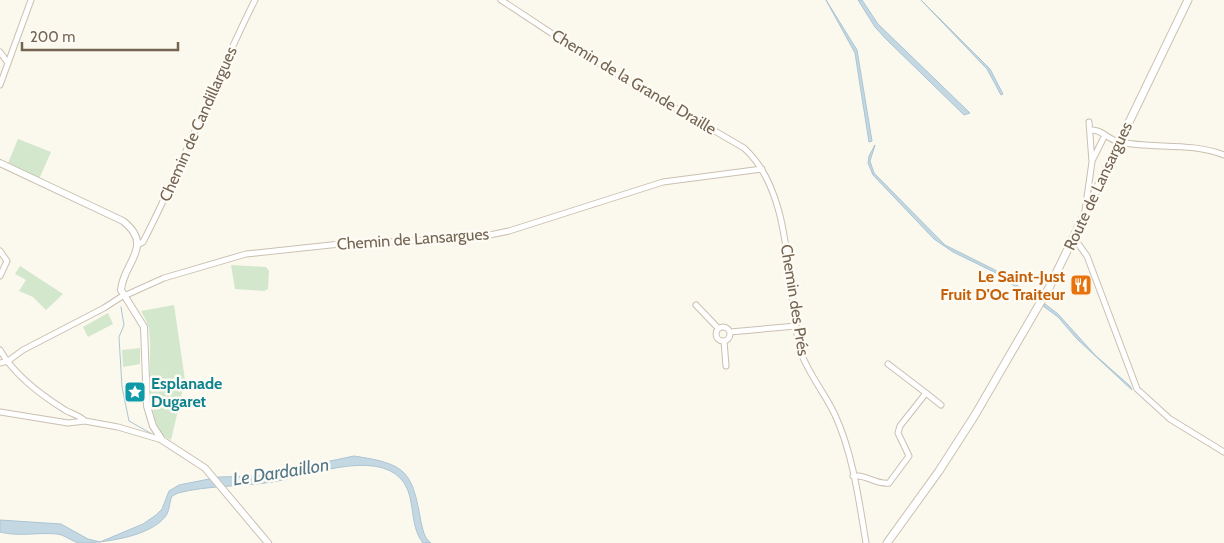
<svg xmlns="http://www.w3.org/2000/svg" width="1224" height="543" font-family="Cabin,sans-serif">
	<rect width="100%" height="100%" fill="#fbf8ed"/>
	<!-- green -->
	<path fill="#d2e7cc" d="M 18,139 L 51,152 L 39,179 L 8,163 Z
		M 231,265 L 266,267 L 269,271 L 268,289 L 264,291 L 235,289 Z
		M 20,266 L 63,294 L 46,310 L 33,297 L 19,291 L 26,280 L 15,274 Z
		M 174,305 L 185,380 L 171,440 C 142,429 153,355 149,329 C 148,323 144,317 141,311 Z
		M 108,313 L 113,324 L 88,337 L 83,327 Z
		M 140,348 L 140,364 L 123,367 L 122,350 Z"/>
	<!-- water -->
	<path fill="#c3d8e3" stroke="#abc5d3" d="M 826,0 L 857,50 L 872,141 L 869,142 L 855,53 Z
		M 858,0 L 862,0 L 878,24 L 970,113 L 964,115 L 886,39 L 875,27 Z
		M 921,0 L 990,69 L 1003,94 L 1001,95 L 987,69 Z
		M 875,145 L 870,161 L 874,173 L 945,245 L 995,270 L 1038,300 L 1036,301 L 994,272 L 953,252 L 934,239 L 873,175 L 868,163 L 869,156 Z
		M 1045,304 L 1058,314 L 1095,355 L 1130,386 L 1132,390 L 1077,339 L 1058,317 L 1043,306 Z
		M 354,456 C 407,464 412,471 421,522 C 423,530 424,538 431,543 L 423,543 C 408,524 417,497 401,479 C 374,449 306,477 272,482 C 241,487 209,485 178,493 L 172,496 C 169,503 170,511 165,517 C 149,537 103,543 79,543 C 71,541 65,535 57,534 C 38,532 19,537 0,532 L 0,520 L 61,524 L 88,539 L 100,542 L 143,524 L 156,515 L 162,509 L 169,491 L 179,485 L 219,477 L 259,476 Z"/>
	<g fill="none" stroke-linecap="round" stroke-linejoin="round">
		<!-- stream -->
		<path stroke="#abc5d3" stroke-width="1" d="M 121,307 L 124,325 L 119,337 L 122,387 L 129,421 L 152,434"/>
		<!-- minor casing -->
		<g stroke="#cac0b1" stroke-width="7">
			<path id="minor" d="M 501,0 L 586,56 L 744,148 C 794,193 786,289 800,350 C 808,374 825,393 835,415 C 853,454 859,501 866,543
				M 0,52 L 8,63
				M 0,85 L 31,0
				M 1091,130 C 1101,129 1109,140 1119,142 C 1153,149 1191,142 1224,155
				M 1093,159 L 1105,135
				M 1085,211 L 1092,162 L 1089,122
				M 1074,238 L 1087,256 L 1137,389 L 1170,419 L 1224,452
				M 137,245 L 143,242 C 184,163 215,79 255,0
				M 0,251 L 7,261 L 0,276
				M 124,296 L 164,278 L 246,254 L 340,244 L 475,238 L 509,231 L 663,182 L 762,169
				M 696,305 L 718,328
				M716 334a7 7 0 1 1 14 0a7 7 0 1 1-14 0Z
				M 730,332 L 796,326
				M 724,341 L 726,366
				M 0,350 C 14,375 41,395 65,410 C 72,414 79,415 85,421
				M 0,363 L 8,361 L 23,350 L 104,308 L 124,295
				M 888,364 L 926,393
				M 0,412 L 68,423 L 85,421 L 118,427 L 162,440
				M 853,476 C 866,474 876,485 889,483 L 909,456 L 898,433 L 900,426 L 926,393 L 941,405"/>
		</g>
		<!-- tertiary casing -->
		<g stroke="#cac0b1" stroke-width="8">
			<path id="tertiary" d="M 0,163 L 123,221 C 155,246 123,263 121,290 L 144,327 L 147,406 L 153,426 L 162,440 L 205,468 L 268,543"/>
		</g>
		<!-- secondary casing -->
		<g stroke="#ccc2b0" stroke-width="9">
			<path id="secondary" d="M 887,543 L 939,471 L 975,415 L 1050,286 L 1188,0"/>
		</g>
		<!-- minor -->
		<use href="#minor" stroke="#fff" stroke-width="5"/>
		<!-- tertiary -->
		<use href="#tertiary" stroke="#fff" stroke-width="6"/>
		<!-- secondary -->
		<use href="#secondary" stroke="#fff" stroke-width="7"/>
	</g>
	<!-- icons -->
	<defs>
		<g id="restaurant-square" transform="scale(1.125)"><rect x="-9" y="-9" width="18" height="18" rx="4" fill="#e8710a" stroke="#fdfbf3"/><path d="M-5-6h1v4h1v-4h1v4h1v-4h1v5L-1.5 .5V6h-2V.5L-5-1ZM5-6V6H3V1.5H1.5Q1.5-4 5-6Z" fill="#fff"/></g>
		<g id="sight-square" transform="scale(1.125)"><rect x="-9" y="-9" width="18" height="18" rx="4" fill="#0f9aa8" stroke="#fdfbf3"/><path d="M0-6L1.8-2.2L6-1.7L2.9 1.2L3.7 5.4L0 3.3L-3.7 5.4L-2.9 1.2L-6-1.7L-1.8-2.2Z" fill="#fff"/></g>
	</defs>
	<g fill-rule="evenodd">
		<use href="#restaurant-square" x="1081" y="285"/>
		<use href="#sight-square" x="135" y="392"/>
	</g>
	<g text-anchor="middle" dominant-baseline="central" stroke-width="5" stroke-linejoin="round" paint-order="stroke">
		<!-- street labels -->
		<g font-size="16" fill="#746452" stroke="#fdfbf3">
			<text transform="translate(634 82) rotate(31)">Chemin de la Grande Draille</text>
			<text transform="translate(198 124) rotate(-66)">Chemin de Candillargues</text>
			<text transform="translate(1098 186) rotate(-65)">Route de Lansargues</text>
			<text transform="translate(413 239) rotate(-4)">Chemin de Lansargues</text>
			<text transform="translate(795 300) rotate(81)">Chemin des Prés</text>
		</g>
		<!-- food labels -->
		<g font-size="16" font-weight="bold" fill="#c56008" stroke="#fdfbf3" text-anchor="end">
			<text x="1065" y="276">Le Saint-Just<tspan x="1065" dy="18">Fruit D'Oc Traiteur</tspan></text>
		</g>
		<!-- culture labels -->
		<g font-size="16" font-weight="bold" fill="#0d838f" stroke="#fdfbf3" text-anchor="start">
			<text x="151" y="383">Esplanade<tspan x="151" dy="18">Dugaret</tspan></text>
		</g>
		<!-- water labels -->
		<g font-size="18" font-style="italic" fill="#52778a" stroke="#fdfbf3">
			<text transform="translate(281 472) rotate(-9)">Le Dardaillon</text>
		</g>
	</g>
	<!-- scale -->
	<path d="M22 42v8h156v-8" fill="none" stroke="#746452" stroke-width="2.5"/>
	<text x="30" y="42" font-size="15" fill="#746452" stroke="#fdfbf3" stroke-width="4" paint-order="stroke">200 m</text>
</svg>
